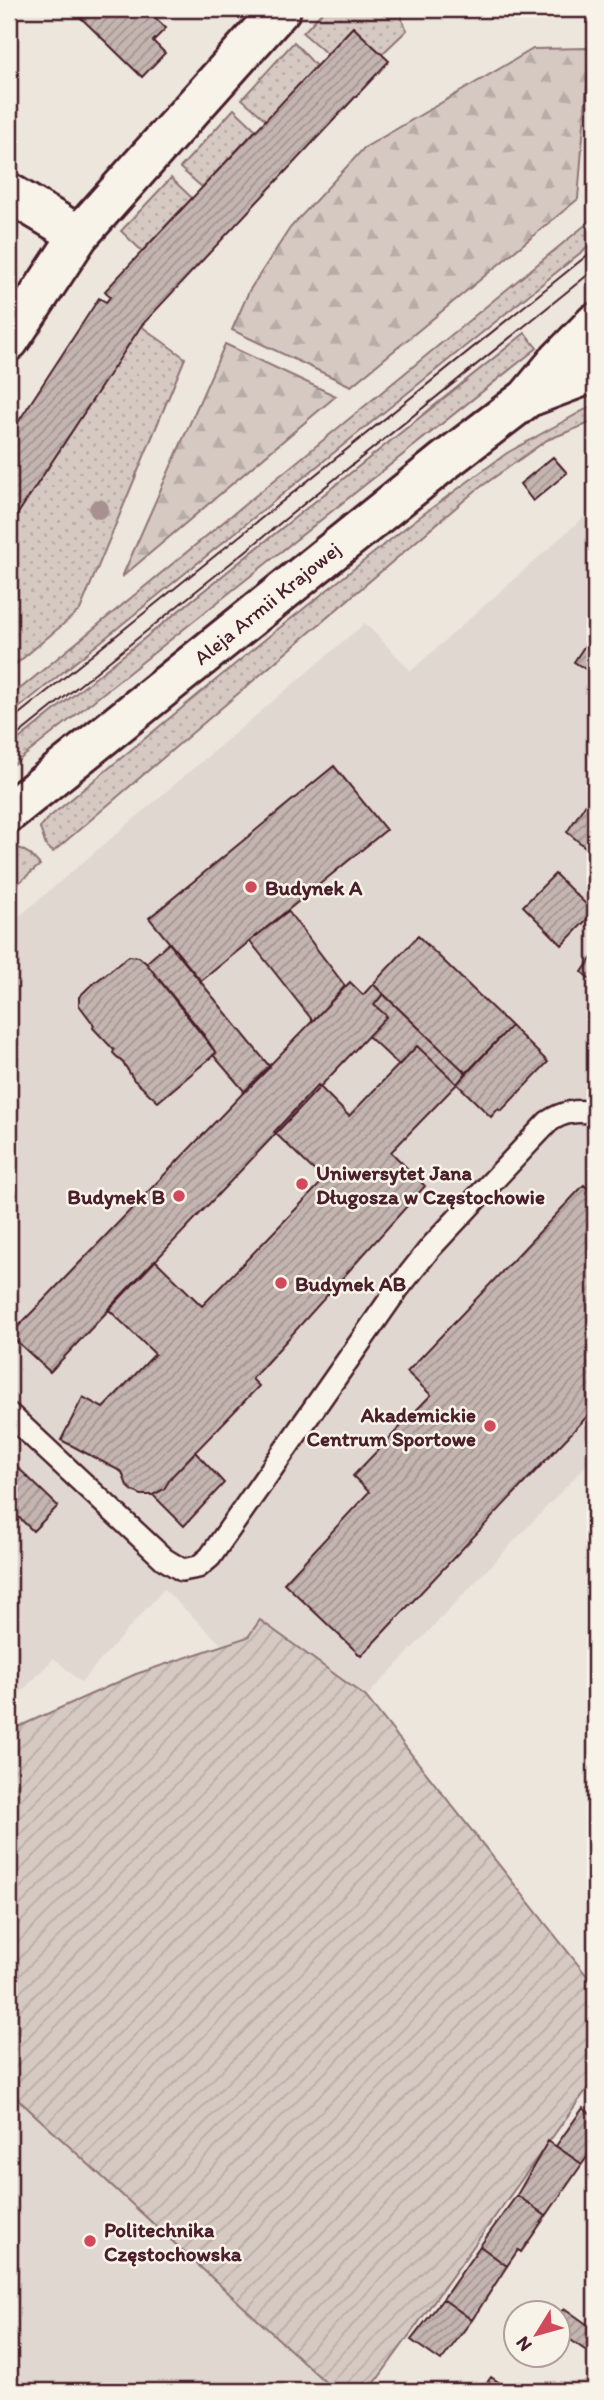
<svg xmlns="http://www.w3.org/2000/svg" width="604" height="2400" font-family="Itim,sans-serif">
	<defs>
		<pattern id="grass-dots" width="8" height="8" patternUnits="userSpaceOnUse" patternTransform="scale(1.75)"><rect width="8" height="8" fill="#d5c9c2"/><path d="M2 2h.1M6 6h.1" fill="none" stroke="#b8aca7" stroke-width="1.8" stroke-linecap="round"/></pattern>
		<pattern id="forest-firs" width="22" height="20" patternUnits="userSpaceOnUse" patternTransform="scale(1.75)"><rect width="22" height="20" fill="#d5c9c2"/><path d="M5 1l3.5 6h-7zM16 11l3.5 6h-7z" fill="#b8aca7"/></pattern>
		<pattern id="garden-furrows" width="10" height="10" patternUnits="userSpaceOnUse" patternTransform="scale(1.75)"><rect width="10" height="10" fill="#d5c9c2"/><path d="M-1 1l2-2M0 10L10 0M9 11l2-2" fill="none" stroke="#b8aca7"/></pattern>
		<pattern id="building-hatch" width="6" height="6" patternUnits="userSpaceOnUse" patternTransform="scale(1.75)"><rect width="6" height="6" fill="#c4b5b0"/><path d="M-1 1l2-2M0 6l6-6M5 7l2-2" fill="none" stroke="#a1938f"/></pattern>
	</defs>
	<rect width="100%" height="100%" fill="#ece6dd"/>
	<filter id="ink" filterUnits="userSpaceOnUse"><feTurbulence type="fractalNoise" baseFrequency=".0143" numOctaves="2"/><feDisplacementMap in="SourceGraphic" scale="14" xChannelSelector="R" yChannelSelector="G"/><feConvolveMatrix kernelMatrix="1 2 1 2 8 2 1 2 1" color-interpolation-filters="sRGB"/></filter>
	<g filter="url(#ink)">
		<!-- built -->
		<path fill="#e0d7d0" d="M 595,507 L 595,1456 L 366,1697 L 260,1620 L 248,1637 L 223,1646 L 164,1589 L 81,1682 L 54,1658 L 9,1705 L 9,925 L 365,623 L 411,671 Z
			M 9,2091 L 335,2391 L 9,2391 Z"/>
		<!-- grass -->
		<path fill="url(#grass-dots)" stroke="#907476" stroke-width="2" d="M 325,9 L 402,9 L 402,20 L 407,30 L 382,54 L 353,27 L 327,54 L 303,33 Z
			M 294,42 L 316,66 L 266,120 L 242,99 Z
			M 234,109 L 256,130 L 202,187 L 180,168 Z
			M 171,178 L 192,198 L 142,251 L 121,231 Z
			M 595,217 L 595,241 L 9,716 L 9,698 Z
			M 141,326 L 185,358 L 80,610 L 9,670 L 9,527 Z
			M 525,333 L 537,348 L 9,768 L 9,747 Z
			M 595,404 L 595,421 L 547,440 L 475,491 L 53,852 L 46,846 L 40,828 L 46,820 L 268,637 L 414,521 L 507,453 Z
			M 17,847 L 30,854 L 40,865 L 9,891 L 9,851 Z"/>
		<!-- forest -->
		<path fill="url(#forest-firs)" stroke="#907476" stroke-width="2" d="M 590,48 L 578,199 L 351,386 L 232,330 L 249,291 L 290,228 L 364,148 L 533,49 Z
			M 225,344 L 336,396 L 122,577 Z"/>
		<!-- garden -->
		<path fill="url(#garden-furrows)" stroke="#907476" stroke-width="2" d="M 260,1620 L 366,1697 L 595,1986 L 595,2078 L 369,2391 L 335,2391 L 9,2091 L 9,1731 L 136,1674 L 248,1637 Z"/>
		<!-- building -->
		<path fill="url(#building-hatch)" stroke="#4a1f2b" stroke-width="2" d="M 79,9 L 146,9 L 166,28 L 153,41 L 165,53 L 142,77 L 75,12 Z
			M 353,27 L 389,61 L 141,326 L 9,527 L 9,436 L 99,298 L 106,302 L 110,297 L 105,291 Z
			M 553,457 L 567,473 L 533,501 L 520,484 Z
			M 595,630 L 595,675 L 574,662 Z
			M 334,766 L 386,830 L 201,981 L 149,918 Z
			M 595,790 L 595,855 L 567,832 Z
			M 555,874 L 594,912 L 562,945 L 523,906 Z
			M 288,911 L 345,986 L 313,1021 L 250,941 Z
			M 418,936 L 511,1026 L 466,1073 L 373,984 Z
			M 169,943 L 270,1067 L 245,1092 L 213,1055 L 216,1053 L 204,1035 L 146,963 Z
			M 595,953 L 595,984 L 582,972 Z
			M 129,956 L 139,957 L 146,963 L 216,1053 L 158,1102 L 134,1080 L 124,1064 L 113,1053 L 114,1050 L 93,1028 L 94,1025 L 79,1005 L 79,997 L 89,987 Z
			M 350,982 L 363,995 L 373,984 L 383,994 L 374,1005 L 387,1016 L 50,1372 L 10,1335 Z
			M 383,994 L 466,1073 L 457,1084 L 417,1046 L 399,1065 L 368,1036 L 387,1016 L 374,1005 Z
			M 511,1026 L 548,1062 L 501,1111 L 498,1109 L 491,1117 L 457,1084 Z
			M 417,1046 L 457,1084 L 391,1152 L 425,1186 L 252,1379 L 259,1386 L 172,1476 L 164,1489 L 153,1495 L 141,1495 L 133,1491 L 127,1486 L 122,1472 L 61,1440 L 83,1397 L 103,1408 L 155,1354 L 108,1309 L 155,1260 L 202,1306 L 324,1180 L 274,1132 L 318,1085 L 349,1116 Z
			M 584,1185 L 595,1195 L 595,1408 L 361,1656 L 284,1583 L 369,1492 L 353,1476 L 431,1395 L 407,1372 Z
			M 195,1452 L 224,1483 L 184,1526 L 153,1495 L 164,1489 L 172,1476 Z
			M 9,1459 L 58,1506 L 33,1531 L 9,1508 Z
			M 583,2108 L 595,2117 L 595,2146 L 582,2164 L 556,2146 Z
			M 548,2141 L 582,2164 L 546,2216 L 517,2195 Z
			M 517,2195 L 546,2216 L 521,2252 L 518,2250 L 507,2266 L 480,2246 Z
			M 480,2246 L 507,2266 L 472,2320 L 443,2299 Z
			M 443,2299 L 472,2320 L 441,2361 L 411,2340 Z
			M 564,2308 L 595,2330 L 595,2357 L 558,2331 L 558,2315 Z
			M 491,2377 L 512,2391 L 481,2391 Z"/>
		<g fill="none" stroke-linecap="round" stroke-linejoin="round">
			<!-- lane casing -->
			<g stroke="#4a1f2b" stroke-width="26">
				<path id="lane" d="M 9,1414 L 164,1559 L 182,1570 L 198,1567 L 210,1557 L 396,1291 L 431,1247 L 548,1122 C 564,1111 577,1110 595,1113"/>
			</g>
			<!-- street casing -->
			<g stroke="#4a1f2b" stroke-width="44">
				<path id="street" d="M 9,193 L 79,235
					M 9,341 L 79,235 L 281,9"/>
			</g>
			<!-- secondary casing -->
			<g stroke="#4a1f2b" stroke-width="44">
				<path id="secondary" d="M 529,397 L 595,372
					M 9,812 L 446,460 L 527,398 L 557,362 L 595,323"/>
			</g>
			<!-- lane -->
			<use href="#lane" stroke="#f7f3e8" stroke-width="21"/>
			<!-- street -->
			<use href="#street" stroke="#f7f3e8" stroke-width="38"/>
			<!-- secondary -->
			<use href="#secondary" stroke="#f7f3e8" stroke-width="38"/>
			<!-- tram -->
			<path stroke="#4a1f2b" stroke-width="2" d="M 9,722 L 595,249
				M 9,742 L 595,269"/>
		</g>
		<!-- trees -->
		<circle fill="#a69090" cx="99" cy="509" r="10"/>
	</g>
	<!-- markers -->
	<g fill="#d1495b" stroke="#f7f3e8" stroke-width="2.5">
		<circle cx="251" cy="887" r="7"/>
		<circle cx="302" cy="1184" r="7"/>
		<circle cx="179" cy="1196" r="7"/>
		<circle cx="281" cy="1283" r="7"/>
		<circle cx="490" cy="1426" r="7"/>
		<circle cx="90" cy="2241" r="7"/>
	</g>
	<g text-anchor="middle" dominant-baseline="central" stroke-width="5" stroke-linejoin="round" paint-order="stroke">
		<!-- street labels -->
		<g font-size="21" fill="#4a1f2b" stroke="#f7f3e8">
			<text transform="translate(267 603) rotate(-39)">Aleja Armii Krajowej</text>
		</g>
		<!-- poi labels -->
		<g font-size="21" font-weight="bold" fill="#4a1f2b" stroke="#f7f3e8" text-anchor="start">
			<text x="265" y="887">Budynek A</text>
			<text x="316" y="1172">Uniwersytet Jana<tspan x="316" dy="24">Długosza w Częstochowie</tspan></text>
			<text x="165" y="1196" text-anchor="end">Budynek B</text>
			<text x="295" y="1283">Budynek AB</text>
			<text x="476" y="1414" text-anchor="end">Akademickie<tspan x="476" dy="24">Centrum Sportowe</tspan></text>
			<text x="104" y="2229">Politechnika<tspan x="104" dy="24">Częstochowska</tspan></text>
		</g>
	</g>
	<!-- margin -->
	<rect width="604" height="2400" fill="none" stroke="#f7f3e8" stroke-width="35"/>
	<rect x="18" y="18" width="569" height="2365" fill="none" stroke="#4a1f2b" stroke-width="2.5" filter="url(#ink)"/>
	<!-- north arrow -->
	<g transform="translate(537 2334) rotate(233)"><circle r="33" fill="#f7f3e8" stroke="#b29e9c" stroke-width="2"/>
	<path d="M0-5L12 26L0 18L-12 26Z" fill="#d1495b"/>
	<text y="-10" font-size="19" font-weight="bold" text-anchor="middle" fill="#4a1f2b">N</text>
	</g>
</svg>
